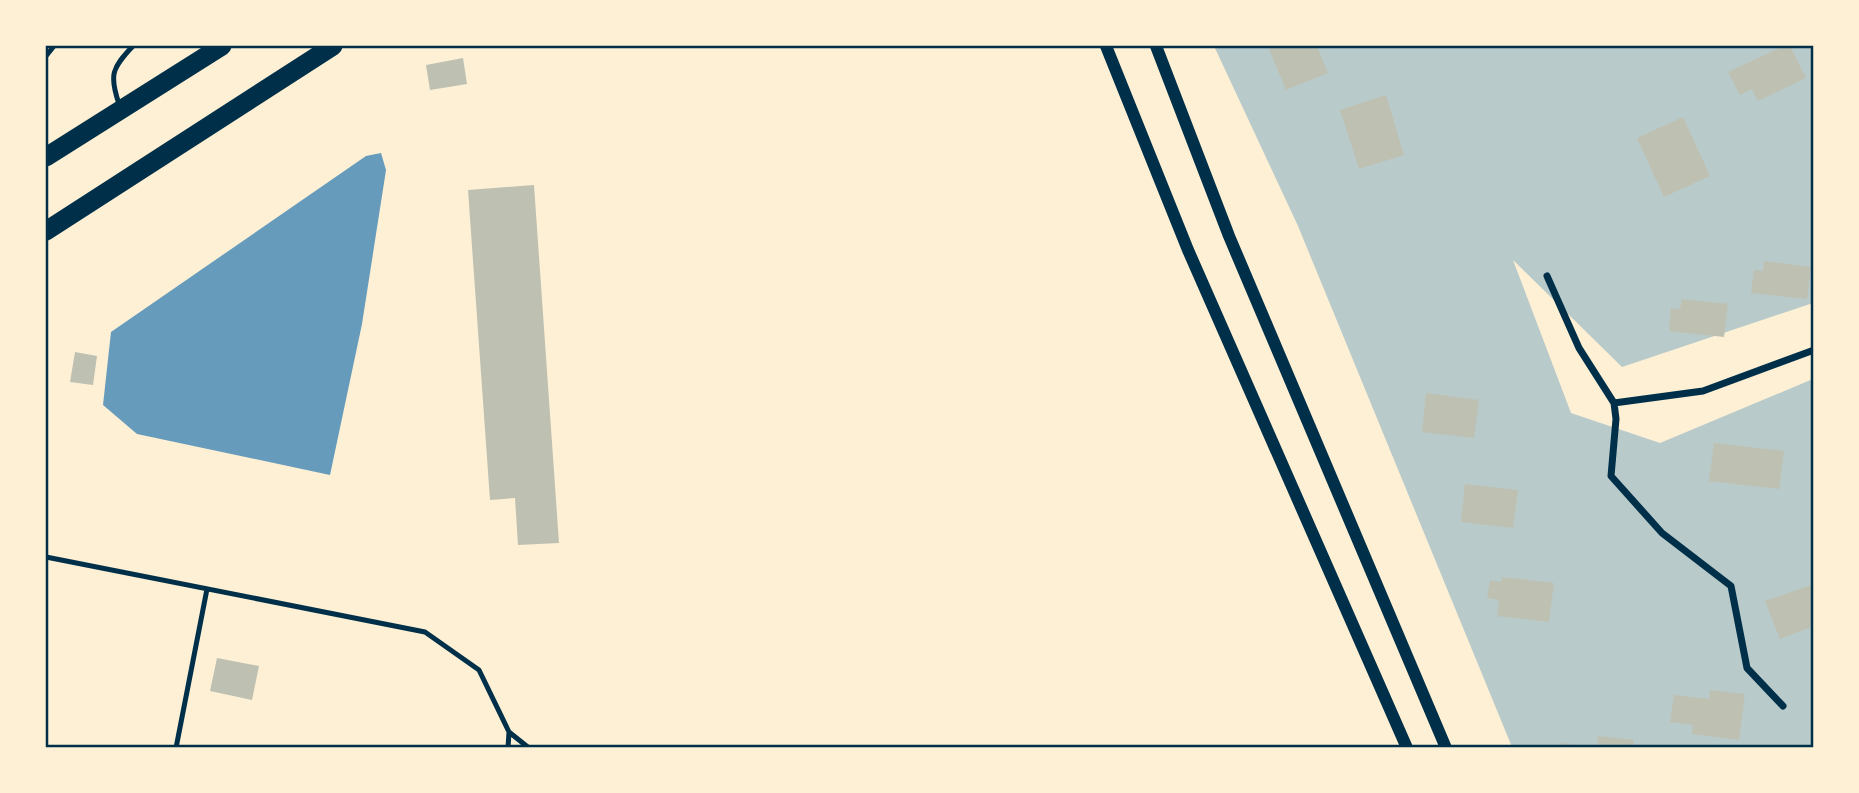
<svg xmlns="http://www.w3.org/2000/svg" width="1859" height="793" font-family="Signika,sans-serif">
	<rect width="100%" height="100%" fill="#fdf0d5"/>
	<!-- green -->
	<path fill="#b9caca" d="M 1214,46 L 1813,46 L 1813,303 L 1622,367 L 1513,260 L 1571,413 L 1660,443 L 1813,379 L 1813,747 L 1512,747 L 1298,226 Z"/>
	<!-- water -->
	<path fill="#669bbc" d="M 381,153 L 386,170 L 362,324 L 330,475 L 137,434 L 103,405 L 111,332 L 366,156 Z"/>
	<!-- building -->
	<path fill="#bec0b2" d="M 1278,46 L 1317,46 L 1328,73 L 1286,90 L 1269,49 Z
		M 1784,46 L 1790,46 L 1806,78 L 1758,101 L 1752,89 L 1740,95 L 1728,72 Z
		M 463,58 L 467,84 L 430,90 L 426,65 Z
		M 1386,95 L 1404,155 L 1359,169 L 1340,110 Z
		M 1683,117 L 1710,176 L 1664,197 L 1637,138 Z
		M 534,185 L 559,543 L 518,545 L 515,498 L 490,500 L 468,190 Z
		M 1764,261 L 1811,267 L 1807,299 L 1751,293 L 1754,270 L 1763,271 Z
		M 1682,299 L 1728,304 L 1724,337 L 1669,331 L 1671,308 L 1680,309 Z
		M 75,352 L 97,356 L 93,385 L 70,382 Z
		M 1426,393 L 1479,400 L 1474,438 L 1422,432 Z
		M 1714,443 L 1784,451 L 1779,489 L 1709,481 Z
		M 1465,484 L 1518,490 L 1513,528 L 1461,522 Z
		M 1502,577 L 1554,583 L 1549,622 L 1497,616 L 1499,600 L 1487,598 L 1490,580 L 1501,582 Z
		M 1814,584 L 1814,626 L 1780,639 L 1765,601 Z
		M 217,658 L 259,666 L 252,700 L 210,691 Z
		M 1710,690 L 1745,694 L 1739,740 L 1692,734 L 1693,725 L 1670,722 L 1674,695 L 1709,699 Z
		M 1598,736 L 1634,740 L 1633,748 L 1597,748 Z
		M 1562,743 L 1585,746 L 1584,748 L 1561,748 Z"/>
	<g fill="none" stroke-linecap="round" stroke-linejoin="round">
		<!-- service -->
		<path stroke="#003049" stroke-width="5" d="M 46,56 L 54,46
			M 119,104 C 109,75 112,68 133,46
			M 46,557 L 425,632 L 479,670 L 509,732 L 508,748
			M 509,732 L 529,748
			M 176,748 L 207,589"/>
		<!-- minor -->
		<path stroke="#003049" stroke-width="7" d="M 1547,276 L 1579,348 L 1614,403 L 1703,391 L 1814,350
			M 1614,403 L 1616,419 L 1611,476 L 1662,533 L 1731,586 L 1747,668 L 1783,706"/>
		<!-- tertiary -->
		<path stroke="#003049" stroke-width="12" d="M 1106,46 L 1188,250 L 1407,748
			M 1156,46 L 1229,236 L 1446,748"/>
		<!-- trunk -->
		<path stroke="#003049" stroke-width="19" d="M 46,157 L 222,46
			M 46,231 L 333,46"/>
	</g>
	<!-- border -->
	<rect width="1859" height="793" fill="none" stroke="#fdf0d5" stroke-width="94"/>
	<rect x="47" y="47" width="1765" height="699" fill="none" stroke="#003049" stroke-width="2.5"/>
</svg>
